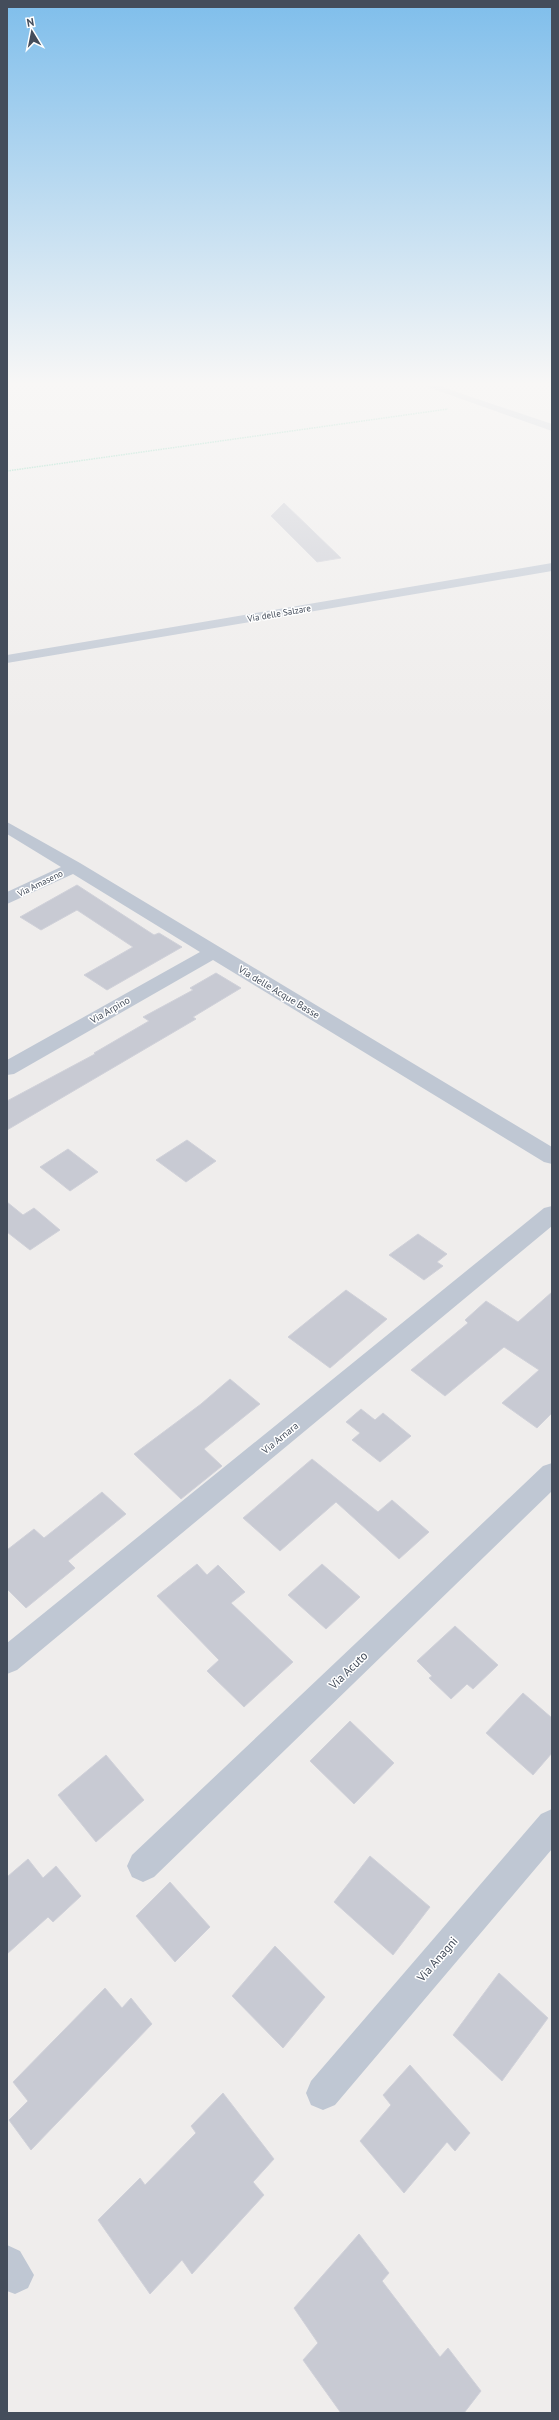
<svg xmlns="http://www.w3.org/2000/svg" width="559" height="2420" font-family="'PT Sans',sans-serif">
	<rect width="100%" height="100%" fill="#efedec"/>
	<!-- building -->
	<path fill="#c8cad3" stroke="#d0d1d9" d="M 284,503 L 341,558 L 317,562 L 271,516 Z
		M 77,885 L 154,935 L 159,933 L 182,947 L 107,990 L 84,975 L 133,947 L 77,910 L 41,930 L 20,917 Z
		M 216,973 L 241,988 L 193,1017 L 196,1019 L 7,1130 L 7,1101 L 95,1054 L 94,1053 L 149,1021 L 143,1017 L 193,990 L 190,988 Z
		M 187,1140 L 216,1161 L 186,1182 L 156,1160 Z
		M 68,1149 L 98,1172 L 70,1191 L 40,1167 Z
		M 7,1202 L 23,1215 L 34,1208 L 60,1230 L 30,1250 L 7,1232 Z
		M 418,1234 L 447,1254 L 437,1262 L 443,1266 L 424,1280 L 389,1255 Z
		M 346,1290 L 387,1319 L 330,1368 L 288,1337 Z
		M 552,1292 L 552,1413 L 537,1428 L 502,1403 L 539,1370 L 504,1347 L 445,1396 L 411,1370 L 468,1323 L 465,1320 L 486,1301 L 518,1322 Z
		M 230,1379 L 260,1404 L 204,1449 L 222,1466 L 181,1499 L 134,1454 L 201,1404 Z
		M 361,1409 L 375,1420 L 383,1413 L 411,1436 L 380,1462 L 352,1440 L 360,1433 L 346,1422 Z
		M 312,1459 L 378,1512 L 392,1500 L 429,1532 L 399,1559 L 336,1502 L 280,1551 L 243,1518 Z
		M 102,1492 L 126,1514 L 68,1561 L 75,1568 L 26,1608 L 7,1589 L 7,1550 L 34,1529 L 44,1538 Z
		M 197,1564 L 207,1575 L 218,1565 L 245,1592 L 231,1603 L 293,1662 L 244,1707 L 207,1671 L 219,1660 L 157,1596 Z
		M 322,1564 L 360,1597 L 326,1629 L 288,1595 Z
		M 455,1626 L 498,1665 L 473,1689 L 467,1684 L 451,1699 L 429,1678 L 432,1676 L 417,1661 Z
		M 523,1693 L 552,1718 L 552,1753 L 533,1775 L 486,1733 Z
		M 350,1721 L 394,1763 L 354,1804 L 310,1761 Z
		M 106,1755 L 144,1800 L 96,1842 L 58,1795 Z
		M 370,1856 L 430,1907 L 393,1955 L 334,1902 Z
		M 28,1859 L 43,1878 L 56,1866 L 81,1896 L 53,1922 L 48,1917 L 7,1954 L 7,1877 Z
		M 170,1882 L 210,1927 L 175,1962 L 136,1916 Z
		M 275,1946 L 325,1997 L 283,2048 L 232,1996 Z
		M 499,1973 L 548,2018 L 502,2081 L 453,2035 Z
		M 105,1988 L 122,2008 L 131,1998 L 152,2024 L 31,2150 L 9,2120 L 28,2101 L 13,2082 Z
		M 410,2065 L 470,2133 L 455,2151 L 447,2142 L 404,2193 L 360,2141 L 391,2105 L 383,2095 Z
		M 223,2093 L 274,2159 L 253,2182 L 264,2195 L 192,2274 L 182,2260 L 150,2294 L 98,2220 L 140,2178 L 145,2185 L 196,2133 L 191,2126 Z
		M 359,2234 L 389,2273 L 382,2281 L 440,2357 L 448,2348 L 481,2391 L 464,2413 L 341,2413 L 303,2360 L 318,2343 L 294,2308 Z"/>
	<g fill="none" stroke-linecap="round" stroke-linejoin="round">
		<!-- path -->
		<path stroke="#6ed0ab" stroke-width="1.5" stroke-dasharray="1.5 1" stroke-linecap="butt" d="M 7,471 L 448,409"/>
		<!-- street -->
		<path fill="#bfc7d3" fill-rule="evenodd" d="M 422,385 L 436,385 L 552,424 L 552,431 Z
			M 552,563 L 552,571 L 7,663 L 7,655 Z
			M 7,822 L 80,863 L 552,1147 L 552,1164 L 544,1162 L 213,960 L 14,1074 L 7,1075 L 7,1060 L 200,952 L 73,874 L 7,904 L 7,892 L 61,867 L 7,834 Z
			M 552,1206 L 552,1226 L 17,1670 L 7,1674 L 7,1643 L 544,1208 Z
			M 552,1463 L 552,1491 L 154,1877 L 143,1882 L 132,1877 L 127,1866 L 132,1855 L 543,1466 Z
			M 552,1809 L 552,1849 L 335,2105 L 323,2110 L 311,2105 L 306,2093 L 311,2081 L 541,1814 Z
			M 7,2245 L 20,2251 L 34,2275 L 28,2288 L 15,2294 L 7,2291 Z"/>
	</g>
	<!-- sky -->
	<linearGradient id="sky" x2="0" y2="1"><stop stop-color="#7fbeeb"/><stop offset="0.53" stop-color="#f8f7f6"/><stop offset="1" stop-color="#f8f7f6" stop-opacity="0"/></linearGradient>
	<rect width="559" height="724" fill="url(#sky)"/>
	<g text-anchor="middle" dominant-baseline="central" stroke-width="3" stroke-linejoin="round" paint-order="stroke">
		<!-- far-street labels -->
		<g font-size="9" fill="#444d5b" stroke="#fff">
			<text transform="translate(279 613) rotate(-10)">Via delle Salzare</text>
			<text transform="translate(40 883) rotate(-26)">Via Amaseno</text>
		</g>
		<!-- street labels -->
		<g font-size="10" fill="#444d5b" stroke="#fff">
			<text transform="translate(279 992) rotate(31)">Via delle Acque Basse</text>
			<text transform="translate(110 1010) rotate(-30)">Via Arpino</text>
			<text transform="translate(280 1438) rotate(-39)">Via Arnara</text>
		</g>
		<!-- near-street labels -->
		<g font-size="12" fill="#444d5b" stroke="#fff">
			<text transform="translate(348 1670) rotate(-44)">Via Acuto</text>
			<text transform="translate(437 1959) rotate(-49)">Via Anagni</text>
		</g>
	</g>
	<!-- border -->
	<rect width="559" height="2420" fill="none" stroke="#444d5b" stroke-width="16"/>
	<!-- north arrow -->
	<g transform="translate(32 32) rotate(350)" stroke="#ffffff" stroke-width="3" paint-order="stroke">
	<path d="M0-3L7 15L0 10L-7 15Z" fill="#444d5b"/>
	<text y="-6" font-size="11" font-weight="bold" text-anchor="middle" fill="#444d5b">N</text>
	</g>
</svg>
